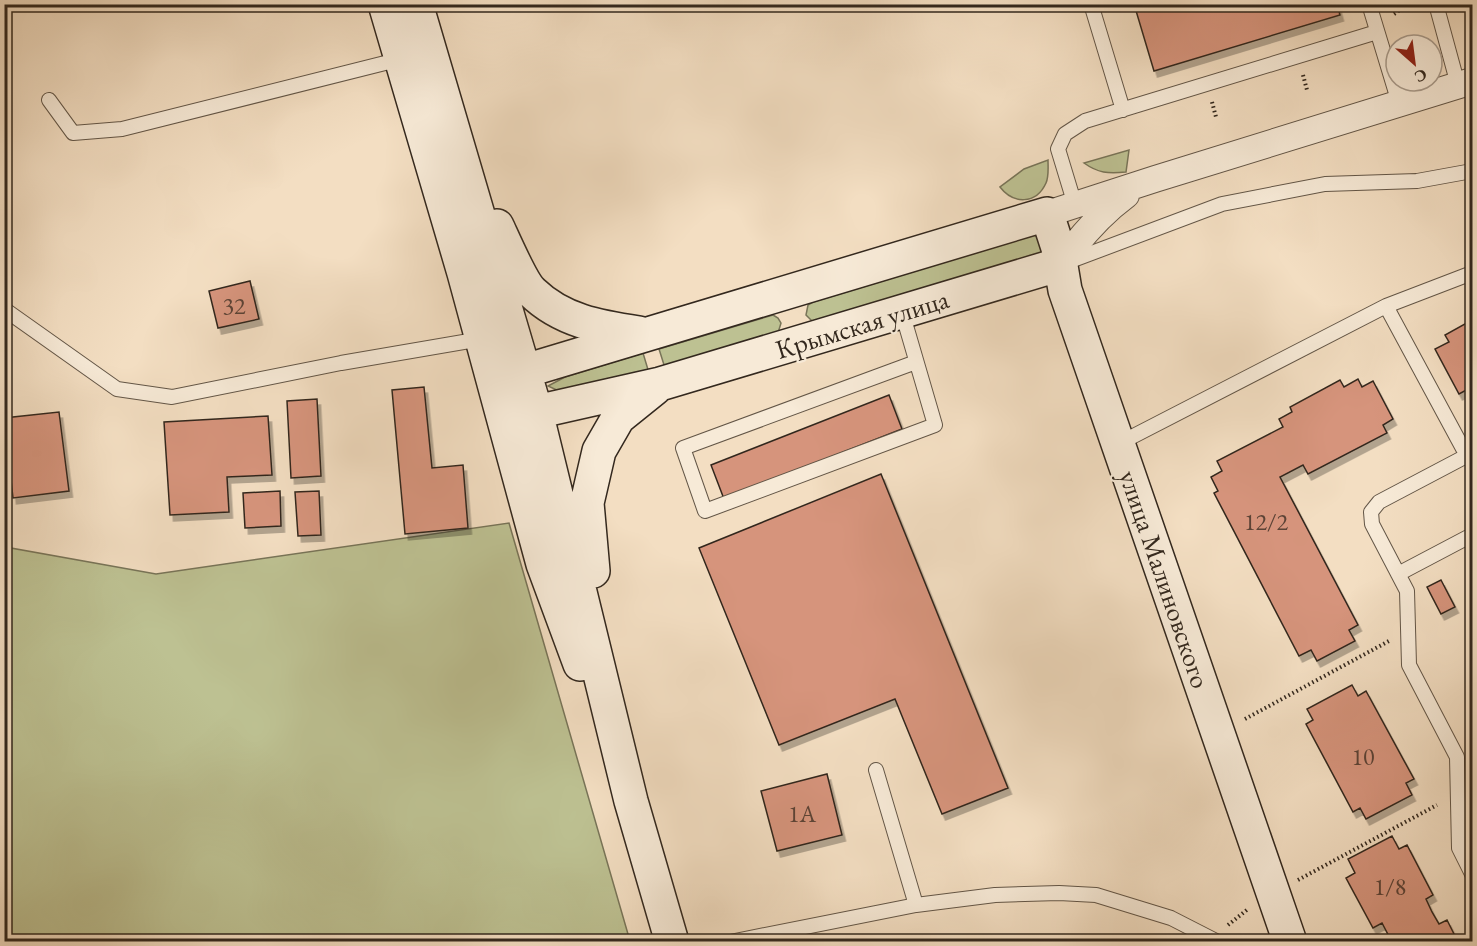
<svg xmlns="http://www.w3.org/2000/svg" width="1477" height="946" font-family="'EB Garamond',serif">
	<defs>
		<filter id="shadow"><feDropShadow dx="3.5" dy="6" stdDeviation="0" flood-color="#0004"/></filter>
	</defs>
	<rect width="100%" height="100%" fill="#f3dec2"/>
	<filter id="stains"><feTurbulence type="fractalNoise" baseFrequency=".00333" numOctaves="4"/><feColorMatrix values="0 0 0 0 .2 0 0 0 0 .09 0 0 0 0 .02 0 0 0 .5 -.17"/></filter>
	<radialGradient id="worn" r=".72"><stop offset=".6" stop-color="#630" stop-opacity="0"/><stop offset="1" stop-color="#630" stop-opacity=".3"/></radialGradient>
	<!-- green -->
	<path fill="#bdc192" stroke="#787458" stroke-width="1.5" d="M 1129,150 L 1126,172 C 1108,174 1098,173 1084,163 Z
		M 1048,160 C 1048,168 1049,176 1046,183 C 1036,205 1013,204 1000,187 L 1024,169 Z
		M 1034,235 L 1039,235 L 1044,252 L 813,322 L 806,315 L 808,305 L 813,302 Z
		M 773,315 L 778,318 L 781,323 L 778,333 L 665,368 L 659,349 Z
		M 643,353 L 649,373 L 563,393 L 548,386 L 565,377 Z
		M 509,523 L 630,941 L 5,941 L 5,547 L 156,574 Z"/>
	<!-- building -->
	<path fill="#d6947c" stroke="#33281e" stroke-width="1.5" filter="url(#shadow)" d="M 1134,4 L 1337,4 L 1340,15 L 1154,71 Z
		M 250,281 L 259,319 L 218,328 L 209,291 Z
		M 1472,320 L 1472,387 L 1459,394 L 1435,349 L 1449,342 L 1445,335 Z
		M 1358,379 L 1362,387 L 1373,381 L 1393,419 L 1383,425 L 1387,433 L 1308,474 L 1303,465 L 1280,477 L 1358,625 L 1349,630 L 1355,641 L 1317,661 L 1311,650 L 1299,656 L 1214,493 L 1218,491 L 1211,477 L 1222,471 L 1217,461 L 1283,427 L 1279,419 L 1292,412 L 1290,407 L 1340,380 L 1344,387 Z
		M 424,387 L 432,468 L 463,465 L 468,528 L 405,534 L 392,390 Z
		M 889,395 L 902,429 L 724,499 L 711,465 Z
		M 317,399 L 321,476 L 291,478 L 287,401 Z
		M 59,412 L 69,491 L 13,498 L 4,418 Z
		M 268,416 L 272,475 L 227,477 L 229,512 L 170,515 L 164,422 Z
		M 881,474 L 1008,788 L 942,814 L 895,699 L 779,745 L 699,548 Z
		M 280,491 L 281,526 L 245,528 L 243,493 Z
		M 319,491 L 321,535 L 298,536 L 295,492 Z
		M 1441,580 L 1455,607 L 1441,614 L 1427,587 Z
		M 1352,685 L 1358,696 L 1366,691 L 1414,779 L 1406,783 L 1412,795 L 1366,819 L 1360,808 L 1353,812 L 1306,724 L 1313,720 L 1307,709 Z
		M 827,774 L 842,835 L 777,851 L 761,791 Z
		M 1392,836 L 1399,849 L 1407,845 L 1433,895 L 1426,899 L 1432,912 L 1439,924 L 1447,920 L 1458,942 L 1392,942 L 1382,923 L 1373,928 L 1346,878 L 1355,873 L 1348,859 Z"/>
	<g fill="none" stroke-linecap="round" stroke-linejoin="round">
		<!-- lane casing -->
		<g stroke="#635647" stroke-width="16">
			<path id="lane" d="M 1091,4 L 1123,110
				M 1369,4 L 1399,103
				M 1436,4 L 1458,85
				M 49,100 L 73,133 L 122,129 L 401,59
				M 1075,205 L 1058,149 L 1065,134 L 1085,121 L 1377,32
				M 1065,263 L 1222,204 L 1325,184 L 1417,181 L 1472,171
				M 1386,306 L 1467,456
				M 4,309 L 117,389 L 172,397 L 341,363 L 481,339
				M 902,312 L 935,425 L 705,511 L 683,448 L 916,362
				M 1118,444 L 1386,306 L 1472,273
				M 1472,453 L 1379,502 L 1371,512 L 1372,524 L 1407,591 L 1409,665 L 1457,757 L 1459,848 L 1472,874
				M 1398,574 L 1472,535
				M 876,770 L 916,905
				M 730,942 L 916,905 L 995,895 L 1059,893 L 1096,895 L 1171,918 L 1218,942"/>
		</g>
		<!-- street casing -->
		<g stroke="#635647" stroke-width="28">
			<path id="street" d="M 1047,214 L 1155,179 L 1472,81
				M 1061,264 C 1080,237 1099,215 1126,195"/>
		</g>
		<!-- secondary casing -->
		<g stroke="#33281e" stroke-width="36">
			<path id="secondary" d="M 385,4 L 464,273 L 543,564 L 580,664
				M 416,4 L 536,412 L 631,801 L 672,942
				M 497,226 C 504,241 522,283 532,292 C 562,321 599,327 639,333
				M 525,371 L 1047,214 L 1058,248 L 1065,290 L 1290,942
				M 515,404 L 536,412 L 660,384 L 1061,264
				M 593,571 L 587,503 L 599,451 L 618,418 L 654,389"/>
		</g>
		<!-- path -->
		<path stroke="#33281e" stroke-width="4" stroke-dasharray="1.5 3" stroke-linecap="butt" d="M 1394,14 L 1408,4
			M 1303,75 L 1307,90
			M 1212,102 L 1216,117
			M 1245,719 L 1389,641
			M 1298,880 L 1437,805
			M 1228,925 L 1248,909"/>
		<!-- lane -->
		<use href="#lane" stroke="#f7ead7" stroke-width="14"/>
		<!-- street -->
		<use href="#street" stroke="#f7ead7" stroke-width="26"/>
		<!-- secondary -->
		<use href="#secondary" stroke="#f7ead7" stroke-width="33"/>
	</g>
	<g text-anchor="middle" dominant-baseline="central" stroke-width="4.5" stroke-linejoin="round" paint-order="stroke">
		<!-- number labels -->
		<g font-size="24" fill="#5c4336">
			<text x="234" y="305">32</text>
			<text x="1266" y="521">12/2</text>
			<text x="1363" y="756">10</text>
			<text x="802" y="813">1А</text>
			<text x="1390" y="886">1/8</text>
		</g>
		<!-- street labels -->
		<g font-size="27" fill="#33281e" stroke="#f7ead7">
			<text transform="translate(862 324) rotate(-17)">Крымская улица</text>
			<text transform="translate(1165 579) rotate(71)">улица Малиновского</text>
		</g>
	</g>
	<!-- margin -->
	<rect width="1477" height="946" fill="none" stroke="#f3dec2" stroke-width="24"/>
	<rect x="6" y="6" width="1465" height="934" fill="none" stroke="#33281e" stroke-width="3"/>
	<rect x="12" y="12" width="1453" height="922" fill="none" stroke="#33281e" stroke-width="1.5"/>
	<!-- north arrow -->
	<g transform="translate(1414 63) rotate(152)"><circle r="28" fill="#f7ead7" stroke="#a99c8d" stroke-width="1.5"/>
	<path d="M0-4.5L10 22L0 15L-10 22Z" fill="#8f2418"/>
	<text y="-9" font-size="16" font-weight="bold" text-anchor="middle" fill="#33281e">С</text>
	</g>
	<rect width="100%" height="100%" filter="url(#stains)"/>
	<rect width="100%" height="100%" fill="url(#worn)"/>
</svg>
